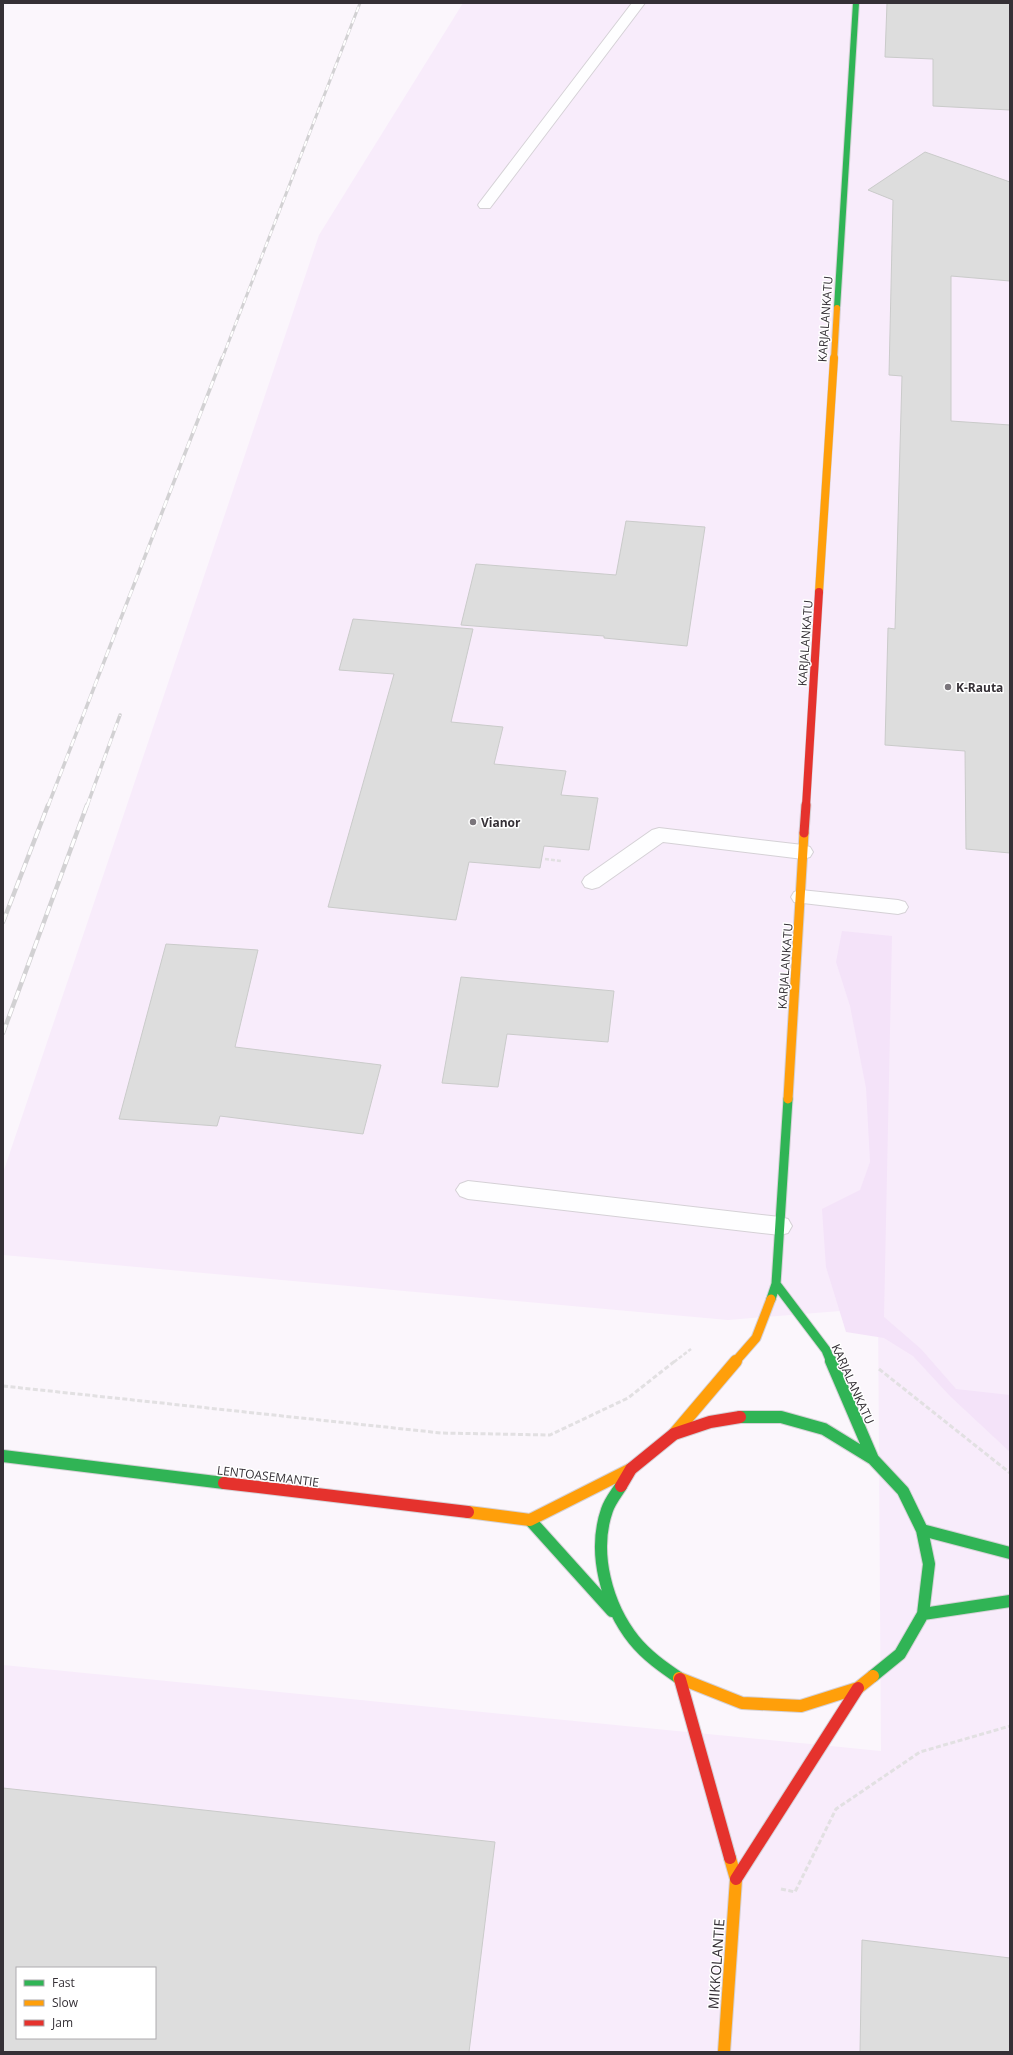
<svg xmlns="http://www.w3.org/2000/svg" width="1013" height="2055" font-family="'Open Sans',sans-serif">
	<rect width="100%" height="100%" fill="#fbf6fc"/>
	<!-- built -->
	<path fill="#f8ecfb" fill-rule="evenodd" d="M 463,3 L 1010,3 L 1010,2052 L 3,2052 L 3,1665 L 881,1751 L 878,1308 L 728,1320 L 3,1255 L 3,1173 L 319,235 ZM 17,1968 L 155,1968 L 155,2038 L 17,2038 Z"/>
	<!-- green -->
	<path fill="#f4e3f9" d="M 842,931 L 892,936 L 884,1317 L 921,1349 L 956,1389 L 1010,1395 L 1010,1452 L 950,1396 L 913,1356 L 884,1338 L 846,1332 L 826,1267 L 822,1209 L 860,1190 L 870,1162 L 866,1088 L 850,1006 L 836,962 Z"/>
	<!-- building -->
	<path fill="#ddd" stroke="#cacbca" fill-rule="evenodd" d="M 887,3 L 1010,3 L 1010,110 L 933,106 L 933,59 L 885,57 Z
		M 925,152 L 1010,182 L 1010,281 L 951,276 L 951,421 L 1010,425 L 1010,853 L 966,849 L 965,751 L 885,745 L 888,628 L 895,629 L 902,376 L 889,375 L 893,200 L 868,190 Z
		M 626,521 L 705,527 L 687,646 L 604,638 L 604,636 L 461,625 L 476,564 L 616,575 Z
		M 353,619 L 473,629 L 451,722 L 503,727 L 494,764 L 566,771 L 561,795 L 598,798 L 589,850 L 544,846 L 540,868 L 469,862 L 456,920 L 328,907 L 394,674 L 339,670 Z
		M 166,944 L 258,950 L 235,1047 L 381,1065 L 363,1134 L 220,1116 L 217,1126 L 119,1119 Z
		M 461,977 L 614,991 L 608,1042 L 507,1034 L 498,1087 L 442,1083 Z
		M 3,1788 L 495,1842 L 469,2052 L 3,2052 ZM 17,1968 L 155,1968 L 155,2038 L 17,2038 Z
		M 862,1940 L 1010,1958 L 1010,2052 L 860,2052 Z"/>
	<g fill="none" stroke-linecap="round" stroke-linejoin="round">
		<!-- lane casing -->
		<g stroke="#d5d1d6" stroke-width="2">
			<path id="lane" d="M 632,3 L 645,3 L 490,208 L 480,208 L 478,205 L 480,202 Z
				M 659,828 L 803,845 L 810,847 L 813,852 L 810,857 L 803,859 L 663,842 L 599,887 L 592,889 L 585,887 L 582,882 L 585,877 L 652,830 Z
				M 801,890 L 898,900 L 905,902 L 908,907 L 905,912 L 898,914 L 794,902 L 791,897 L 794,892 Z
				M 468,1181 L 780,1217 L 788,1219 L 792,1226 L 788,1233 L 780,1235 L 468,1199 L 460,1196 L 456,1190 L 460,1184 Z"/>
		</g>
		<!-- fast-far2 casing -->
		<g stroke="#d5d1d6" stroke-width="8">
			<path id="fast-far2" d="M 837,308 L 856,3"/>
		</g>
		<!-- fast-far1 casing -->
		<g stroke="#d5d1d6" stroke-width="11">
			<path id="fast-far1" d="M 776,1284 L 826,1350 L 831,1362
				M 771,1299 L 776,1284 L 788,1099"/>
		</g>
		<!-- fast casing -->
		<g stroke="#d5d1d6" stroke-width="14">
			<path id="fast" d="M 831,1361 L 873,1459
				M 740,1417 L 781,1417 L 824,1429 L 873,1459 L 903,1491 L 922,1530 L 929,1564 L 923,1614 L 900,1654 L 873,1676
				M 3,1456 L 224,1483
				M 621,1486 C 616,1494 610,1501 607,1510 C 592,1553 607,1606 634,1640 C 647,1656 663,1667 679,1678
				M 530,1520 L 612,1611
				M 922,1530 L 1010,1553
				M 923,1614 L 1010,1601"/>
		</g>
		<!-- slow-far3 casing -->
		<g stroke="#d5d1d6" stroke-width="8">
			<path id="slow-far3" d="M 834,359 L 837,308"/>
		</g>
		<!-- slow-far2 casing -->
		<g stroke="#d5d1d6" stroke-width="9">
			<path id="slow-far2" d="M 819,592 L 834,358"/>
		</g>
		<!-- slow-far1 casing -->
		<g stroke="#d5d1d6" stroke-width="11">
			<path id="slow-far1" d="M 788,1099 L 804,833
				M 735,1362 L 756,1338 L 771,1299"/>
		</g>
		<!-- slow casing -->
		<g stroke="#d5d1d6" stroke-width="14">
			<path id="slow" d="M 674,1434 L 736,1361
				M 468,1512 L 530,1520 L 631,1469
				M 679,1678 L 742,1703 L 801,1706 L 858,1688 L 873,1676
				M 724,2052 L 736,1879 L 730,1858"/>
		</g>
		<!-- jam-far2 casing -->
		<g stroke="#d5d1d6" stroke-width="9">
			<path id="jam-far2" d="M 806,806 L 819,592"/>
		</g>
		<!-- jam-far1 casing -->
		<g stroke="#d5d1d6" stroke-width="11">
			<path id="jam-far1" d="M 804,833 L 806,805"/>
		</g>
		<!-- jam casing -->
		<g stroke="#d5d1d6" stroke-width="14">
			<path id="jam" d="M 224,1483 L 468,1512
				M 621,1486 L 631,1469 L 674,1434 L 710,1422 L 740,1417
				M 680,1679 L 730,1858
				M 736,1879 L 858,1688"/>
		</g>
		<!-- path-far1 -->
		<path stroke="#e2e0e2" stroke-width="2.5" stroke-dasharray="4 2" stroke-linecap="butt" d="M 545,859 L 561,861
			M 674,1362 L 691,1349"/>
		<!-- path -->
		<path stroke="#e2e0e2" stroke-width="3" stroke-dasharray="5 2.5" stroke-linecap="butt" d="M 879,1369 L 1010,1473
			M 3,1386 L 441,1433 L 550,1435 L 628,1398 L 675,1361
			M 781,1889 L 795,1892 L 836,1809 L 920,1752 L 1010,1726"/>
		<!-- lane -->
		<use href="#lane" fill="#fefeff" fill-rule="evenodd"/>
		<!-- fast-far2 -->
		<use href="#fast-far2" stroke="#30b455" stroke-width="6"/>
		<!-- fast-far1 -->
		<use href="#fast-far1" stroke="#30b455" stroke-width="9"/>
		<!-- fast -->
		<use href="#fast" stroke="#30b455" stroke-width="12"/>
		<!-- slow-far3 -->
		<use href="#slow-far3" stroke="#ff9f0a" stroke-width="6"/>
		<!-- slow-far2 -->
		<use href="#slow-far2" stroke="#ff9f0a" stroke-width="8"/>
		<!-- slow-far1 -->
		<use href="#slow-far1" stroke="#ff9f0a" stroke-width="9"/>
		<!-- slow -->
		<use href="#slow" stroke="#ff9f0a" stroke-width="12"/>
		<!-- jam-far2 -->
		<use href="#jam-far2" stroke="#e5322d" stroke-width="8"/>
		<!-- jam-far1 -->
		<use href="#jam-far1" stroke="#e5322d" stroke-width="9"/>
		<!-- jam -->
		<use href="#jam" stroke="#e5322d" stroke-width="12"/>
		<!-- rail-far2 casing -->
		<g stroke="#d2d1d3" stroke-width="3">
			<path id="rail-far2" d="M 222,359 L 360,3"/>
		</g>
		<!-- rail-far1 casing -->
		<g stroke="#d2d1d3" stroke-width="3.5">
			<path id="rail-far1" d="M 48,806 L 222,358
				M 87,806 L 120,715"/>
		</g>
		<!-- rail casing -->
		<g stroke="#d2d1d3" stroke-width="4.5">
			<path id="rail" d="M 3,922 L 48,805
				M 3,1033 L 87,805"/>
		</g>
		<!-- rail-far2 -->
		<use href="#rail-far2" stroke="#fff" stroke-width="2" stroke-dasharray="6" stroke-linecap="butt"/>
		<!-- rail-far1 -->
		<use href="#rail-far1" stroke="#fff" stroke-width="2.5" stroke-dasharray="8" stroke-linecap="butt"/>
		<!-- rail -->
		<use href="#rail" stroke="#fff" stroke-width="3" stroke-dasharray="9" stroke-linecap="butt"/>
	</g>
	<!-- markers -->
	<g fill="#7a757b" stroke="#fff" stroke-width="1.5">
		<circle cx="948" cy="687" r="4"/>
		<circle cx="473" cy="822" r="4"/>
	</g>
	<g text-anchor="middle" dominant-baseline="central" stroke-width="3" stroke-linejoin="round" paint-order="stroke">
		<!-- street labels -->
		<g font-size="12" fill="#353036" stroke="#fff">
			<text transform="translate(825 319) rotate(-86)">KARJALANKATU</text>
			<text transform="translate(805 643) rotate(-86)">KARJALANKATU</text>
			<text transform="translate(785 966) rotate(-86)">KARJALANKATU</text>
			<text transform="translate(853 1384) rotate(66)">KARJALANKATU</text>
			<text transform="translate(268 1476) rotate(7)">LENTOASEMANTIE</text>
		</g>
		<!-- poi labels -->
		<g font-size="12" font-weight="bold" fill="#353036" stroke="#fff" text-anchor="start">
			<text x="956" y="687">K-Rauta</text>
			<text x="481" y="822">Vianor</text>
		</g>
		<!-- near-street labels -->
		<g font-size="14" fill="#353036" stroke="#fff">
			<text transform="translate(716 1964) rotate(-86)">MIKKOLANTIE</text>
		</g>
	</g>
	<!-- border -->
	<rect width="1013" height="2055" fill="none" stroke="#353036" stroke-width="8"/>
	<!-- legend -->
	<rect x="16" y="1967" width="140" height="72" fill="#ffffff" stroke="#aeacaf"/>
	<rect x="24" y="1980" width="20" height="6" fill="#30b455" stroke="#aeacaf"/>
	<text x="52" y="1987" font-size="12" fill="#353036">Fast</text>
	<rect x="24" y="2000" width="20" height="6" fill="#ff9f0a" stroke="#aeacaf"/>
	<text x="52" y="2007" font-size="12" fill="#353036">Slow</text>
	<rect x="24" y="2020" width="20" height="6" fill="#e5322d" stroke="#aeacaf"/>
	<text x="52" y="2027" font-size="12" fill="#353036">Jam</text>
</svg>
